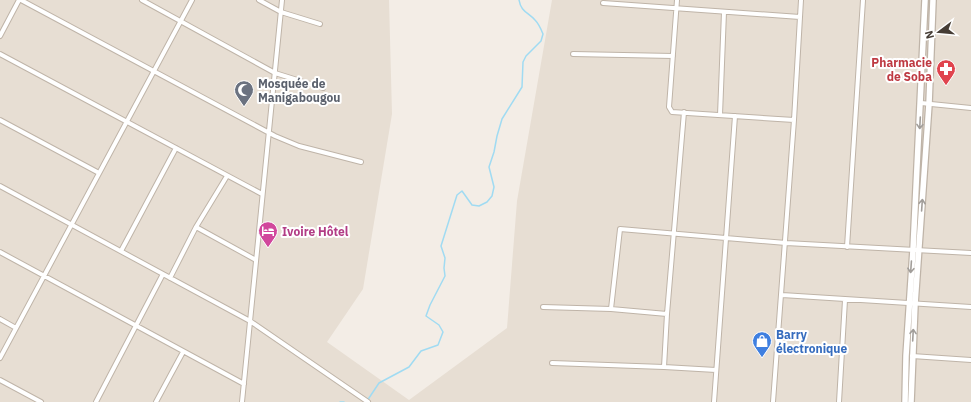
<svg xmlns="http://www.w3.org/2000/svg" width="971" height="402" font-family="'IBM Plex Sans',sans-serif">
	<rect width="100%" height="100%" fill="#f3ede6"/>
	<!-- residential -->
	<path fill="#e7ded3" d="M 0,0 L 389,0 L 392,114 L 363,289 L 327,342 L 409,400 L 507,328 L 517,201 L 552,0 L 971,0 L 971,402 L 0,402 Z"/>
	<g fill="none" stroke-linecap="round" stroke-linejoin="round">
		<!-- stream -->
		<path stroke="#a0dbf2" stroke-width="1.5" d="M 367,401 L 379,383 L 409,367 L 421,351 L 438,345 L 443,332 L 439,325 L 426,316 L 430,305 L 445,276 L 444,268 L 445,258 L 441,246 L 457,195 L 462,191 L 472,205 L 479,206 L 487,202 L 492,196 L 494,187 L 489,167 L 494,152 L 497,136 L 502,119 L 522,87 L 523,62 L 526,56 L 541,41 L 543,34 C 541,29 539,24 535,20 C 528,12 521,12 519,0
			M 340,402 L 344,402"/>
		<!-- minor casing -->
		<g stroke="#bfb4a8" stroke-width="6">
			<path id="minor" d="M 21,0 L 275,136 L 299,146 L 361,162
				M 142,0 L 275,73 L 323,88
				M 259,0 L 281,12 L 320,24
				M 677,0 L 669,107 L 672,112 L 794,120
				M 603,3 L 800,17
				M 0,36 L 19,0
				M 0,54 L 262,194
				M 573,54 L 673,56
				M 921,103 L 971,108
				M 720,115 L 724,12
				M 0,120 L 99,173
				M 0,186 L 250,321 L 368,402
				M 196,227 L 256,260
				M 847,247 L 863,0
				M 121,251 L 176,148
				M 0,252 L 244,384
				M 170,278 L 196,227 L 227,176
				M 782,295 L 971,307
				M 543,307 L 611,309 L 667,314
				M 611,309 L 620,229 L 786,243 L 971,253
				M 0,319 L 16,328
				M 912,356 L 971,360
				M 0,358 L 192,0
				M 552,363 L 664,367 L 716,370
				M 664,367 L 667,314 L 684,112
				M 0,380 L 41,402
				M 96,402 L 163,274
				M 156,402 L 183,352
				M 242,402 L 282,0
				M 714,402 L 735,116
				M 773,402 L 794,120 L 801,0
				M 839,402 L 845,300"/>
		</g>
		<!-- tertiary casing -->
		<g stroke="#bfb4a8" stroke-width="8">
			<path id="tertiary" d="M 905,402 L 906,356 L 913,250 L 925,0
				M 911,402 L 915,304 L 929,104 L 933,0"/>
		</g>
		<!-- minor -->
		<use href="#minor" stroke="#fff" stroke-width="4"/>
		<!-- tertiary -->
		<use href="#tertiary" stroke="#fff" stroke-width="5.5"/>
	</g>
	<!-- one-way arrows -->
	<defs><path id="oneway-shaft" d="M-6 0H5M1.5-3L5.5 0L1.5 3" fill="none" stroke-width="1.6" stroke-linecap="round" stroke-linejoin="round"/></defs>
	<g stroke="#a29e9a">
		<use href="#oneway-shaft" transform="translate(920 123) rotate(93)"/>
		<use href="#oneway-shaft" transform="translate(922 205) rotate(-86)"/>
		<use href="#oneway-shaft" transform="translate(911 267) rotate(94)"/>
		<use href="#oneway-shaft" transform="translate(913 335) rotate(-87)"/>
	</g>
	<!-- icons -->
	<defs>
		<g id="pharmacy-pin" transform="scale(1)"><path d="M0 17L-7.5 6A9.5 9.5 0 1 1 7.5 6Z" fill="#e0444e" stroke="#fff"/><path d="M-2-6h4v4h4v4h-4v4h-4v-4h-4v-4h4Z" fill="#fff"/></g>
		<g id="mosque-pin" transform="scale(1)"><path d="M0 17L-7.5 6A9.5 9.5 0 1 1 7.5 6Z" fill="#6b7280" stroke="#fff"/><path d="M3.5-4.9A6 6 0 1 0 3.5 4.9A5 5 0 1 1 3.5-4.9Z" fill="#fff"/></g>
		<g id="hotel-pin" transform="scale(1)"><path d="M0 17L-7.5 6A9.5 9.5 0 1 1 7.5 6Z" fill="#d1479c" stroke="#fff"/><path d="M-6-4.5h1.5V1H6V5H4.5V3h-9V5H-6ZM-4 0a1.8 1.8 0 1 1 3.6 0ZM.5 0V-2.5h3Q6-2.5 6 0Z" fill="#fff"/></g>
		<g id="shop-pin" transform="scale(1)"><path d="M0 17L-7.5 6A9.5 9.5 0 1 1 7.5 6Z" fill="#3f7fe0" stroke="#fff"/><path d="M-5-2.5h2.3a2.7 3.5 0 0 1 5.4 0H5L5.5 6h-11ZM-1.5-2.5h3a1.5 2.3 0 0 0-3 0Z" fill="#fff"/></g>
	</defs>
	<g fill-rule="evenodd">
		<use href="#pharmacy-pin" x="946" y="69"/>
		<use href="#mosque-pin" x="244" y="90"/>
		<use href="#hotel-pin" x="268" y="231"/>
		<use href="#shop-pin" x="762" y="341"/>
	</g>
	<g text-anchor="middle" dominant-baseline="central" stroke-width="4" stroke-linejoin="round" paint-order="stroke">
		<!-- health labels -->
		<g font-size="12" font-weight="bold" fill="#be3a42" stroke="#fff" text-anchor="end">
			<text x="932" y="62">Pharmacie<tspan x="932" dy="14">de Soba</tspan></text>
		</g>
		<!-- worship labels -->
		<g font-size="12" font-weight="bold" fill="#5b616d" stroke="#fff" text-anchor="start">
			<text x="258" y="83">Mosquée de<tspan x="258" dy="14">Manigabougou</tspan></text>
		</g>
		<!-- hotel labels -->
		<g font-size="12" font-weight="bold" fill="#b23c85" stroke="#fff" text-anchor="start">
			<text x="282" y="231">Ivoire Hôtel</text>
		</g>
		<!-- shop labels -->
		<g font-size="12" font-weight="bold" fill="#366cbe" stroke="#fff" text-anchor="start">
			<text x="776" y="334">Barry<tspan x="776" dy="14">électronique</tspan></text>
		</g>
	</g>
	<!-- north arrow -->
	<g transform="translate(939 32) rotate(254)" stroke="#ffffff" stroke-width="3" paint-order="stroke">
	<path d="M0-3L7 15L0 10L-7 15Z" fill="#463d35"/>
	<text y="-6" font-size="11" font-weight="bold" text-anchor="middle" fill="#463d35">N</text>
	</g>
</svg>
